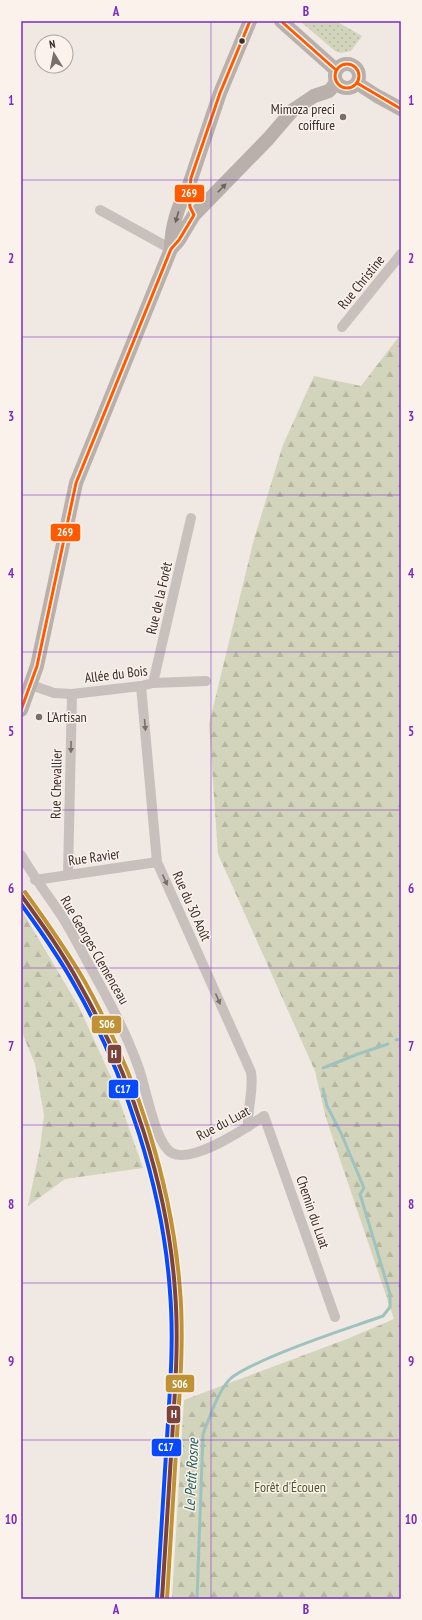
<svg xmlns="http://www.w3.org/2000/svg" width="422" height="1620" font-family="'PT Sans Narrow',sans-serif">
	<defs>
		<pattern id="forest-firs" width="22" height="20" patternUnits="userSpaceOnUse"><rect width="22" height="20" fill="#d3d4bc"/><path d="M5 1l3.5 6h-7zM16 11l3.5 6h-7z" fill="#b6b6a2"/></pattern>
		<pattern id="park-dots" width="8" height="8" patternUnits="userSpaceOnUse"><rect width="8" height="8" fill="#d3d4bc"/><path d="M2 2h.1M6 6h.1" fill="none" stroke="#b6b6a2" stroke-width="1.8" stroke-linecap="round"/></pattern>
	</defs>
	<rect width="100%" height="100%" fill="#efe8e3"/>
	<!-- forest -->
	<path fill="url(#forest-firs)" d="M 401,334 L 401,1599 L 172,1599 L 184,1400 L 347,1339 L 394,1319 L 326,1118 L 315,1071 L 218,854 L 209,724 L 254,539 L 283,445 L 314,376 L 361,386 Z
		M 21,911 L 25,916 L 79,1007 L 111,1077 L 143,1168 L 65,1179 L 28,1206 L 40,1148 L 44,1115 L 35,1064 L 21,1030 Z"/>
	<!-- park -->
	<path fill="url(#park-dots)" d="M 300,21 L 336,21 L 362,36 L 351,51 L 340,53 L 335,51 Z"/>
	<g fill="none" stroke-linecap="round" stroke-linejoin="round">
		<!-- stream -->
		<path stroke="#9ec3be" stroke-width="3" d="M 396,1040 L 401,1039
			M 323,1068 L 358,1054 L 388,1044
			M 197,1599 L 203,1434 C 209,1419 218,1391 230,1379 C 239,1371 252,1366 262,1361 C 301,1343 343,1330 383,1316 L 390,1307 L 390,1294 L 360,1194 L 364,1188 L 341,1133 L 327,1106 L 323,1089"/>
		<!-- street -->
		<path stroke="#c8c0bc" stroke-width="10" d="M 100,210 L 171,249
			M 342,327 L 401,254
			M 153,683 L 191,518
			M 31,685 L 54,693 L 72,694 L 141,686 L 153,683 L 206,681
			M 141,686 L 157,862 L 251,1072 C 254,1091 247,1108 248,1127
			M 21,855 C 34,877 49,897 63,918 C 72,933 80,948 88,963 C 107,997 125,1030 138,1066 C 146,1086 154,1143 172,1153 C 193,1164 246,1128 264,1116 L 335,1317
			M 68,875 L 72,694
			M 35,880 L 157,862"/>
		<!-- secondary -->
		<path stroke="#b9b0ac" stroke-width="14" d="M 281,21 L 336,70
			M335 76a12 12 0 1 1 24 0a12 12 0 1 1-24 0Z
			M 357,83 L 377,96 L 401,109
			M 171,249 C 171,228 178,205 188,188 L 220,93 L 250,21
			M 21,710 L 37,666 L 76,483 L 171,249 L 179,240 L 194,215 L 268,139 L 293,110 L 314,96 L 329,91 L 336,83"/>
		<!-- bus-1 casing -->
		<g stroke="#fbf2eb" stroke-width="6">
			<path id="bus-1" d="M 281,21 L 336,70
				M335 76a12 12 0 1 1 24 0a12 12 0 1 1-24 0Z
				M 357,83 L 401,109
				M 21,710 L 37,666 L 76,483 L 171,249 L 179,240 L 194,215 L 190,207 L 189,197 L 191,178 L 220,93 L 250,21"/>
		</g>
		<!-- bus-1 -->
		<use href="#bus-1" stroke="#ff5a00" stroke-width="3"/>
		<!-- rail-1 casing -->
		<g stroke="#fbf2eb" stroke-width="7">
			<path id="rail-1" d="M 21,895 C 42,924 63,953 80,985 C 131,1075 168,1187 175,1291 C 179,1341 175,1390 172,1440 C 169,1493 165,1546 162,1599"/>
		</g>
		<!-- rail-2 casing -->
		<g stroke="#fbf2eb" stroke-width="7">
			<path id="rail-2" d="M 21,904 C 40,930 59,957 75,986 C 126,1075 163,1189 170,1292 C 174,1340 170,1389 167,1438 C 164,1491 160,1545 157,1599"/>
		</g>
		<!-- rail-3 casing -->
		<g stroke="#fbf2eb" stroke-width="7">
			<path id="rail-3" d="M 25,892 C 46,921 67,951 85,982 C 137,1076 172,1183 180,1290 C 184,1338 180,1387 177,1435 C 174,1490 170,1544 167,1599"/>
		</g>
		<!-- rail-1 -->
		<use href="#rail-1" stroke="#7b4339" stroke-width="4"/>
		<!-- rail-2 -->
		<use href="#rail-2" stroke="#0749ff" stroke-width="4"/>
		<!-- rail-3 -->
		<use href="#rail-3" stroke="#c09236" stroke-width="4"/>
	</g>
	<!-- one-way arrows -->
	<defs><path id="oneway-solid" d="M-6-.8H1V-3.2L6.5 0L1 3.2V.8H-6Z"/></defs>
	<g fill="#6d615d">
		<use href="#oneway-solid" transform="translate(222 188) rotate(-46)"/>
		<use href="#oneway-solid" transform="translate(177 217) rotate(106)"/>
	</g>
	<g fill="#7a6f6b">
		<use href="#oneway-solid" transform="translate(145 725) rotate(85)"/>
		<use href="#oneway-solid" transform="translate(71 747) rotate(91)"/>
		<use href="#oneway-solid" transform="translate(165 880) rotate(66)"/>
		<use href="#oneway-solid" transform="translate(218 999) rotate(66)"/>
	</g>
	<!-- grid -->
	<path fill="none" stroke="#7b2cbf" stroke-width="1" stroke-opacity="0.55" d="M 211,21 L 211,1599M 21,180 L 401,180M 21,337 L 401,337M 21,495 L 401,495M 21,652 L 401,652M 21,810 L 401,810M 21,968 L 401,968M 21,1125 L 401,1125M 21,1283 L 401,1283M 21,1440 L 401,1440"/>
	<!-- markers -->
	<circle fill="#3a2c29" stroke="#fbf2eb" stroke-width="1.5" cx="242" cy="41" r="3.5"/>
	<g fill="#796e6a" stroke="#fbf2eb" stroke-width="1.5">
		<circle cx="343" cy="117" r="4"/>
		<circle cx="39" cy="717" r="4"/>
	</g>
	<g text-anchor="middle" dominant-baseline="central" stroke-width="3" stroke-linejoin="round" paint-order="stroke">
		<!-- poi labels -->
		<g font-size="14" fill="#3a2c29" stroke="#fbf2eb" text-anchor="end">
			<text x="335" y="109">Mimoza preci<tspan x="335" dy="16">coiffure</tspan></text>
			<text x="47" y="717" text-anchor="start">L'Artisan</text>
		</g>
		<!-- street labels -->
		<g font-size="14" fill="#3a2c29" stroke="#fbf2eb">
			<text transform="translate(361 282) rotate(-51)">Rue Christine</text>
			<text transform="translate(159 598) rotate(-77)">Rue de la Forêt</text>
			<text transform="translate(116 674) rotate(-7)">Allée du Bois</text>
			<text transform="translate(56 784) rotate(-89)">Rue Chevallier</text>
			<text transform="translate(94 857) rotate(-8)">Rue Ravier</text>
			<text transform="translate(192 906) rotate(66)">Rue du 30 Août</text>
			<text transform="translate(95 950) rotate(60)">Rue Georges Clemenceau</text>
			<text transform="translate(223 1123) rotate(-28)">Rue du Luat</text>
			<text transform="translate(313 1212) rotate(71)">Chemin du Luat</text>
		</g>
		<!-- park labels -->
		<g font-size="14" fill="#4e5a2b" stroke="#fbf2eb">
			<text x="290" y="1487">Forêt d'Écouen</text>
		</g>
		<!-- water labels -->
		<g font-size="15" font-style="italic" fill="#1c5e5a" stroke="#fbf2eb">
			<text transform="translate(191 1475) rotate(-87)">Le Petit Rosne</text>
		</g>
	</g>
	<g stroke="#fbf2eb" stroke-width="1.5">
		<rect x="174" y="184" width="31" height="19" rx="4" fill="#ff5a00"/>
		<rect x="50" y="523" width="31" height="19" rx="4" fill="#ff5a00"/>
		<rect x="91" y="1015" width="31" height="19" rx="4" fill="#c09236"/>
		<rect x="107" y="1044" width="15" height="20" rx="4" fill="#7b4339"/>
		<rect x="108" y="1079" width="31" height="20" rx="4" fill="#0749ff"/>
		<rect x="165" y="1374" width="30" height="19" rx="4" fill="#c09236"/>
		<rect x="166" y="1405" width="15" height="19" rx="4" fill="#7b4339"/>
		<rect x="151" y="1438" width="31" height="19" rx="4" fill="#0749ff"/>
	</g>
	<g font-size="11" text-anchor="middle" font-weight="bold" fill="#fff">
		<text x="189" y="197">269</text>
		<text x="65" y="536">269</text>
		<text x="107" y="1028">S06</text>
		<text x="114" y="1058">H</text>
		<text x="123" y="1093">C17</text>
		<text x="180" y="1388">S06</text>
		<text x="174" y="1418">H</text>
		<text x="166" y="1451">C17</text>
	</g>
	<!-- border -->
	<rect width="422" height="1620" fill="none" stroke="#fbf2eb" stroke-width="44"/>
	<!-- north arrow -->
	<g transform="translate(54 54) rotate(350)"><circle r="19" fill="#fbf2eb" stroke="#aea39d"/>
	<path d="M0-3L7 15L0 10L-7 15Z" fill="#796e6a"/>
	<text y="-6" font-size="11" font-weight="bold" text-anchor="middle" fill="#3a2c29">N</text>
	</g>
	<rect x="22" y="22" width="378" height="1576" fill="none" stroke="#7b2cbf" stroke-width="1.5"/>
	<g font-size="13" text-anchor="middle" font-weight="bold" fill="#7b2cbf">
		<text x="116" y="16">A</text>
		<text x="306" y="16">B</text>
		<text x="11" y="105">1</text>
		<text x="411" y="105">1</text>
		<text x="11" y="263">2</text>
		<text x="411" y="263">2</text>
		<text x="11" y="421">3</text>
		<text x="411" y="421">3</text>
		<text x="11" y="578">4</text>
		<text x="411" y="578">4</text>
		<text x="11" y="736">5</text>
		<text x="411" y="736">5</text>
		<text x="11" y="893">6</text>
		<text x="411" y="893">6</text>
		<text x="11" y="1051">7</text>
		<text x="411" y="1051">7</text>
		<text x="11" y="1209">8</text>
		<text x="411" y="1209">8</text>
		<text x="11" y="1366">9</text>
		<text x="411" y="1366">9</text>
		<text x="11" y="1524">10</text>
		<text x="411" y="1524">10</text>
		<text x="116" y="1614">A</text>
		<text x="306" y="1614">B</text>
	</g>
</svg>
